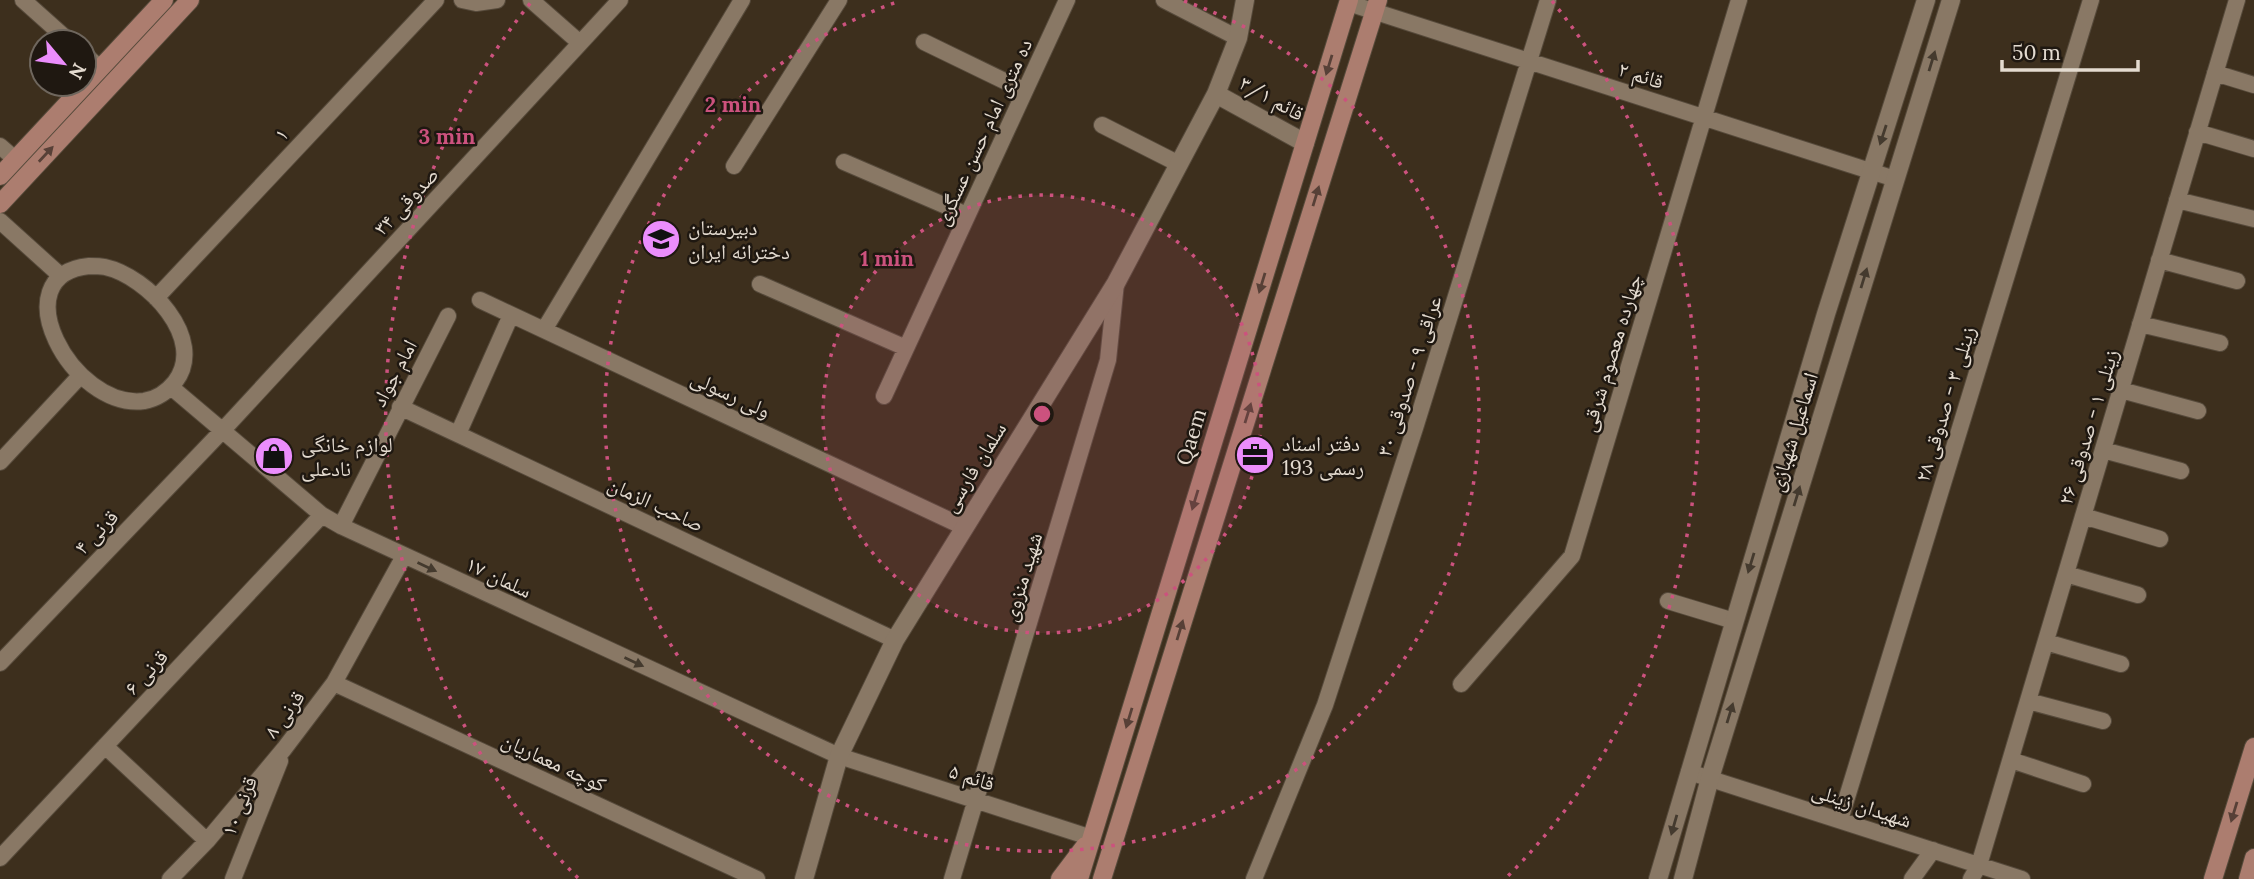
<svg xmlns="http://www.w3.org/2000/svg" width="2254" height="879" font-family="Lora,'Noto Naskh Arabic',serif">
	<rect width="100%" height="100%" fill="#3d2f1d"/>
	<g fill="none" stroke-linecap="round" stroke-linejoin="round">
		<!-- minor casing -->
		<g stroke="#564a3b" stroke-width="18">
			<path id="minor" d="M 23,0 L 70,42
				M 462,0 L 476,3 L 497,0
				M 531,0 L 580,43
				M 1164,0 L 1238,38
				M 1348,3 L 1895,179
				M 924,42 L 1025,91
				M 84,54 L 100,68
				M 2215,73 L 2254,85
				M 1102,125 L 1179,164
				M 2197,132 L 2254,149
				M 0,146 L 15,159
				M 844,162 L 967,215
				M 734,166 L 839,0
				M 2177,200 L 2254,219
				M 0,221 L 61,276
				M 2159,260 L 2237,281
				M 89,266 C 95,266 100,266 105,267 C 147,276 208,339 175,382 C 167,392 156,399 144,401 C 72,410 0,275 89,266 Z
				M 760,284 L 906,348
				M 156,298 L 436,0
				M 480,300 L 964,527
				M 2140,324 L 2220,343
				M 544,330 L 742,0
				M 171,387 L 322,515 L 341,526 L 839,756 L 1092,838
				M 2121,390 L 2198,411
				M 884,396 L 1067,0
				M 400,407 L 895,640
				M 458,434 L 511,315
				M 2103,450 L 2181,471
				M 0,462 L 80,376
				M 2083,516 L 2160,539
				M 341,526 L 448,316
				M 2066,574 L 2138,595
				M 1668,601 L 1734,621
				M 2046,642 L 2121,664
				M 0,663 L 222,431 L 620,0
				M 334,683 L 757,879
				M 1461,684 L 1572,556 L 1739,0
				M 2028,701 L 2103,721
				M 105,746 L 207,841
				M 2011,760 L 2083,784
				M 1689,772 L 2022,879
				M 1840,820 L 2091,0
				M 0,858 L 322,515
				M 170,879 L 207,841 L 284,749 L 334,683 L 404,556
				M 233,879 L 280,761
				M 952,879 L 1108,360 L 1116,283
				M 1254,879 L 1325,705 L 1415,428 L 1548,0
				M 1912,879 L 1933,850
				M 1971,879 L 1979,865 L 2237,0"/>
		</g>
		<!-- tertiary casing -->
		<g stroke="#564a3b" stroke-width="20">
			<path id="tertiary" d="M 1216,94 L 1305,143
				M 804,879 L 839,756 L 895,640 L 1116,283 L 1216,94 L 1238,38 L 1245,0
				M 1658,879 L 1826,314 L 1926,0
				M 1683,879 L 1710,778 L 1951,0"/>
		</g>
		<!-- secondary casing -->
		<g stroke="#564a3b" stroke-width="20">
			<path id="secondary" d="M 0,176 L 164,0
				M 0,204 L 190,0
				M 1060,879 L 1085,846
				M 1079,879 L 1349,0
				M 1102,879 L 1378,0
				M 2213,879 L 2254,747
				M 2248,879 L 2254,858"/>
		</g>
		<!-- minor -->
		<use href="#minor" stroke="#897865" stroke-width="16"/>
		<!-- tertiary -->
		<use href="#tertiary" stroke="#897865" stroke-width="18"/>
		<!-- secondary -->
		<use href="#secondary" stroke="#ac7d6f" stroke-width="18"/>
	</g>
	<!-- one-way arrows -->
	<defs><path id="oneway-solid" d="M-6-.8H1V-3.2L6.5 0L1 3.2V.8H-6Z" transform="scale(1.75)"/></defs>
	<g fill="#443a2e">
		<use href="#oneway-solid" transform="translate(1932 61) rotate(-73)"/>
		<use href="#oneway-solid" transform="translate(1883 135) rotate(108)"/>
		<use href="#oneway-solid" transform="translate(1864 278) rotate(-73)"/>
		<use href="#oneway-solid" transform="translate(1797 496) rotate(-73)"/>
		<use href="#oneway-solid" transform="translate(1751 563) rotate(107)"/>
		<use href="#oneway-solid" transform="translate(427 567) rotate(25)"/>
		<use href="#oneway-solid" transform="translate(634 662) rotate(25)"/>
		<use href="#oneway-solid" transform="translate(1730 713) rotate(-73)"/>
		<use href="#oneway-solid" transform="translate(1674 825) rotate(106)"/>
	</g>
	<g fill="#574037">
		<use href="#oneway-solid" transform="translate(1329 65) rotate(107)"/>
		<use href="#oneway-solid" transform="translate(46 154) rotate(-47)"/>
		<use href="#oneway-solid" transform="translate(1316 196) rotate(-73)"/>
		<use href="#oneway-solid" transform="translate(1262 283) rotate(107)"/>
		<use href="#oneway-solid" transform="translate(1248 413) rotate(-73)"/>
		<use href="#oneway-solid" transform="translate(1195 500) rotate(107)"/>
		<use href="#oneway-solid" transform="translate(1180 630) rotate(-73)"/>
		<use href="#oneway-solid" transform="translate(1129 718) rotate(107)"/>
		<use href="#oneway-solid" transform="translate(2234 812) rotate(107)"/>
	</g>
	<!-- distance rings -->
	<circle cx="1042" cy="414" r="219" fill="#cc527e" fill-opacity=".12"/>
	<g fill="none" stroke="#cc527e" stroke-width="3.5" stroke-dasharray="3.5 7">
		<circle cx="1042" cy="414" r="219"/>
		<path d="M1184 1A437 437 0 1 1 900 1"/>
		<path d="M578 878A656 656 0 0 1 532 1M1552 1A656 656 0 0 1 1506 878"/>
	</g>
	<!-- icons -->
	<defs>
		<g id="school-disc" transform="scale(2.0125)"><circle r="9.5" fill="#eb8dfc" stroke="#1f1811"/><path d="M0-5L7-2L0 1L-7-2ZM-4 1L0 2.5L4 1V4Q0 6-4 4Z" fill="#111"/></g>
		<g id="office-disc" transform="scale(2.0125)"><circle r="9.5" fill="#eb8dfc" stroke="#1f1811"/><path d="M-6-3h4V-5.5h4V-3h4V5H-6ZM-1-4.5V-3h2v-1.5ZM-6 0V1H6V0Z" fill="#111"/></g>
		<g id="shop-disc" transform="scale(2.0125)"><circle r="9.5" fill="#eb8dfc" stroke="#1f1811"/><path d="M-5-2.5h2.3a2.7 3.5 0 0 1 5.4 0H5L5.5 6h-11ZM-1.5-2.5h3a1.5 2.3 0 0 0-3 0Z" fill="#111"/></g>
	</defs>
	<g fill-rule="evenodd">
		<use href="#school-disc" x="661" y="239"/>
		<use href="#office-disc" x="1255" y="455"/>
		<use href="#shop-disc" x="274" y="456"/>
	</g>
	<g text-anchor="middle" dominant-baseline="central" stroke-width="5" stroke-linejoin="round" paint-order="stroke">
		<!-- street labels -->
		<g font-size="21" fill="#e4dbd0" stroke="#1f1811">
			<text transform="translate(1641 75) rotate(18)">قائم ۲</text>
			<text transform="translate(1272 98) rotate(29)">قائم ۳/۱</text>
			<text transform="translate(983 132) rotate(-65)">ده متری امام حسن عسگری</text>
			<text transform="translate(281 134) rotate(-47)">۱</text>
			<text transform="translate(406 201) rotate(-47)">صدوقی ۳۴</text>
			<text transform="translate(1611 353) rotate(-73)">چهارده معصوم شرقی</text>
			<text transform="translate(394 373) rotate(-62)">امام جواد</text>
			<text transform="translate(1409 376) rotate(-72)">عراقی ۹ - صدوقی ۳۰</text>
			<text transform="translate(731 394) rotate(25)">ولی رسولی</text>
			<text transform="translate(1945 404) rotate(-73)">زینلی ۳ - صدوقی ۲۸</text>
			<text transform="translate(2088 427) rotate(-73)">زینلی ۱ - صدوقی ۲۶</text>
			<text transform="translate(1793 432) rotate(-73)">اسماعیل شهبازی</text>
			<text transform="translate(1191 437) rotate(-73)">Qaem</text>
			<text transform="translate(974 467) rotate(-58)">سلمان فارسی</text>
			<text transform="translate(656 504) rotate(25)">صاحب الزمان</text>
			<text transform="translate(96 532) rotate(-46)">قرنی ۴</text>
			<text transform="translate(499 577) rotate(25)">سلمان ۱۷</text>
			<text transform="translate(1022 577) rotate(-73)">شهید منزوی</text>
			<text transform="translate(146 672) rotate(-47)">قرنی ۶</text>
			<text transform="translate(284 714) rotate(-53)">قرنی ۸</text>
			<text transform="translate(554 762) rotate(25)">کوچه معماریان</text>
			<text transform="translate(972 777) rotate(18)">قائم ۵</text>
			<text transform="translate(1862 805) rotate(18)">شهیدان زینلی</text>
			<text transform="translate(239 806) rotate(-68)">قرنی ۱۰</text>
		</g>
		<!-- poi labels -->
		<g font-size="21" fill="#e4dbd0" stroke="#1f1811" text-anchor="start">
			<text x="688" y="227">دبیرستان<tspan x="688" dy="24">دخترانه ایران</tspan></text>
			<text x="1282" y="443">دفتر اسناد<tspan x="1282" dy="24">رسمی 193</tspan></text>
			<text x="301" y="444">لوازم خانگی<tspan x="301" dy="24">نادعلی</tspan></text>
		</g>
	</g>
	<circle cx="1042" cy="414" r="10" fill="#cc527e" stroke="#1f1811" stroke-width="3.5"/>
	<g font-size="21" text-anchor="middle" font-weight="bold" fill="#cc527e" stroke="#1f1811" stroke-width="5" stroke-linejoin="round" paint-order="stroke">
		<text x="733" y="112">2 min</text>
		<text x="447" y="144">3 min</text>
		<text x="887" y="266">1 min</text>
	</g>
	<!-- north arrow -->
	<g transform="translate(63 63) rotate(119)"><circle r="33" fill="#1f1811" stroke="#6e665d" stroke-width="2"/>
	<path d="M0-5L12 26L0 18L-12 26Z" fill="#eb8dfc"/>
	<text y="-10" font-size="19" font-weight="bold" text-anchor="middle" fill="#e4dbd0">N</text>
	</g>
	<!-- scale -->
	<path d="M2002 60v10h136v-10" fill="none" stroke="#e4dbd0" stroke-width="3.5"/>
	<text x="2012" y="60" font-size="21" fill="#e4dbd0" stroke="#1f1811" stroke-width="5" paint-order="stroke">50 m</text>
</svg>
